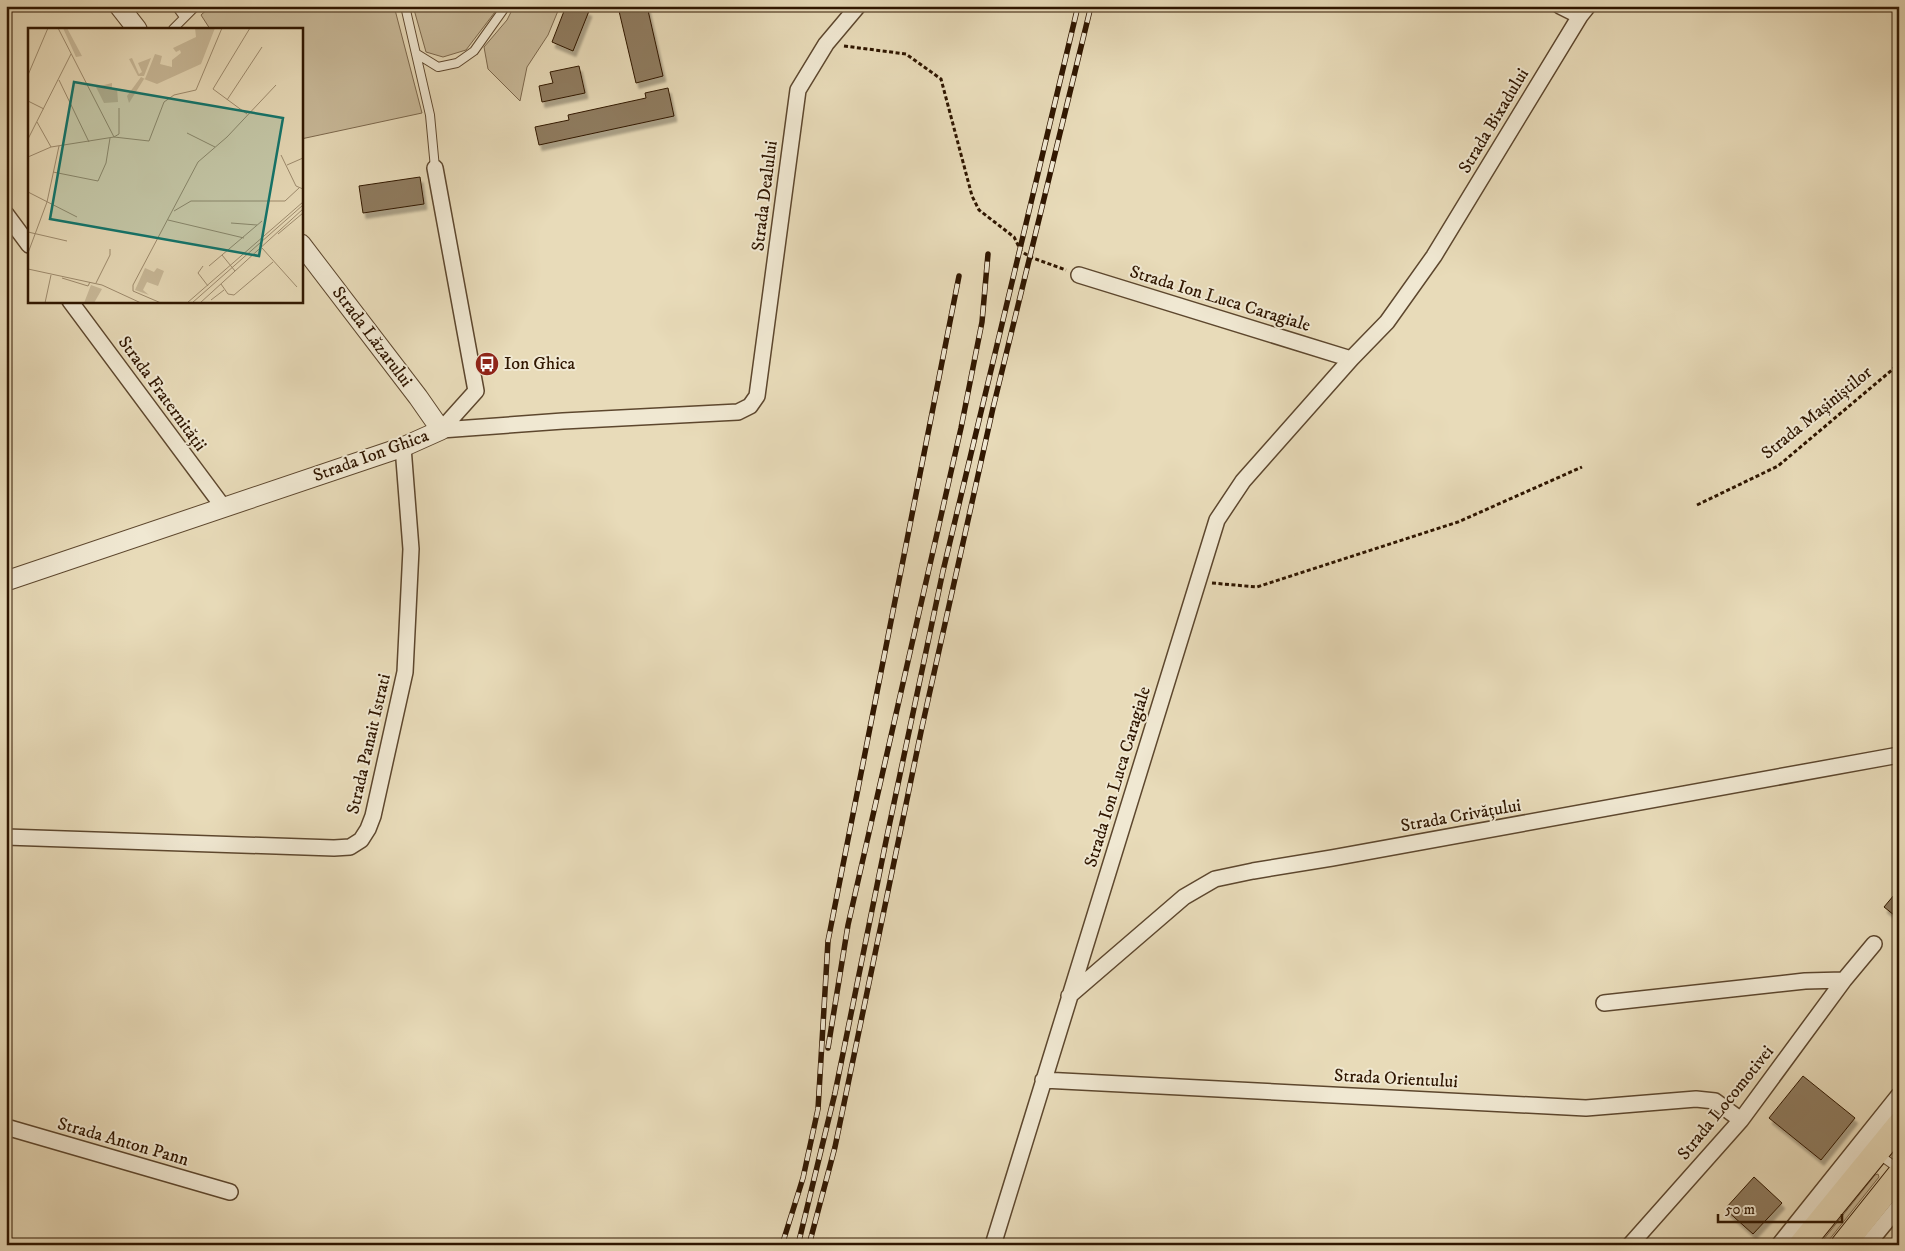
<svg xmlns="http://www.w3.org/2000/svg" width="1905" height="1251" font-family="'IM FELL DW Pica',serif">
	<defs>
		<filter id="shadow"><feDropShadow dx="3" dy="5.5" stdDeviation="1" flood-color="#0004"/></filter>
	</defs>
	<rect width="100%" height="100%" fill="#e8dbb9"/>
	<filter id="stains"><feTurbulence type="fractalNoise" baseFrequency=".004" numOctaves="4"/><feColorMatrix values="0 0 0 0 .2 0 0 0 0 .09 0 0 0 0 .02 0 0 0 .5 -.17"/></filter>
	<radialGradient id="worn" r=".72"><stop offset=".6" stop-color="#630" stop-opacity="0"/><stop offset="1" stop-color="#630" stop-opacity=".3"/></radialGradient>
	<!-- green -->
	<path fill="#c9ba9a" stroke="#7c684d" d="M 211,6 L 394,6 L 422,113 L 301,139 L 301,29 L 210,29 L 201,15 Z
		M 413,6 L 498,6 L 498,8 L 466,50 L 443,57 L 426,52 Z
		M 514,6 L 560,6 L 548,35 L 527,67 L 520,101 L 488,69 L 484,47 L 507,20 Z
		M 1878,1174 L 1879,1177 L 1825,1245 L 1819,1245 L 1875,1175 Z"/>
	<!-- building -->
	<path fill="#8f7c60" stroke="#2f1600" filter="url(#shadow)" d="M 566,6 L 577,6 L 589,11 L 573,51 L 552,42 Z
		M 638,6 L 647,6 L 663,76 L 636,83 L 619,11 Z
		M 579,66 L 585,93 L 542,102 L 539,86 L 553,83 L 550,72 Z
		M 668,88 L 674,116 L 539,145 L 535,127 L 569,120 L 568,115 L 646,98 L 645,93 Z
		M 420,177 L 424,204 L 363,213 L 359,186 Z
		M 1899,889 L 1899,919 L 1884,907 Z
		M 1803,1076 L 1855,1118 L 1821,1160 L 1769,1118 Z
		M 1754,1177 L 1782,1203 L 1753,1234 L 1725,1209 Z"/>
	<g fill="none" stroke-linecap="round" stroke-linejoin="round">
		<!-- service casing -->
		<g stroke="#5d472e" stroke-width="10">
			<path id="service" d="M 176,6 L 184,17
				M 405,6 L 430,115 L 435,168
				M 173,29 L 196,6
				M 417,54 L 438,67 L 457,63 L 474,51 L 506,6
				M 1878,1154 L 1899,1169"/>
		</g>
		<!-- minor casing -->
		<g stroke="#5d472e" stroke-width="18">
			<path id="minor" d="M 1560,6 L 1580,16
				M 435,168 L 476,391 L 441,430
				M 6,214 L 29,245
				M 1079,275 L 1351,359
				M 70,301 L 224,508
				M 441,430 L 563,421 L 738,412 L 750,406 L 757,396 L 798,90 L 826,44 L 858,6
				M 6,837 L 334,848 L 350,847 L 361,840 L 368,829 L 373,816 L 405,672 L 411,549 L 403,447
				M 1069,996 L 1184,897 L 1215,879 L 1253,871 L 1332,858 L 1899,755
				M 1604,1003 L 1805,981 L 1844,980
				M 1043,1080 L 1586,1108 L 1696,1099 L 1715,1101 L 1741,1120
				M 6,1127 L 230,1192
				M 993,1245 L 1217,520 L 1243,481 L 1351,359 L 1387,322 L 1434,256 L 1580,16 L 1588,6
				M 1630,1245 L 1741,1120 L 1844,980 L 1874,944
				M 1779,1245 L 1899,1095
				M 1867,1245 L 1899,1206"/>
		</g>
		<!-- tertiary casing -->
		<g stroke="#5d472e" stroke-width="21">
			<path id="tertiary" d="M 119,6 L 137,29
				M 6,581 L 403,447 L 441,430 L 418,397 L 301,244"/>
		</g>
		<!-- primary casing -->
		<g stroke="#2f1600" stroke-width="26">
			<path id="primary" d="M 1801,1245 L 1899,1125
				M 1843,1245 L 1899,1175"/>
		</g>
		<!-- path -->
		<path stroke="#2f1600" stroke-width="3" stroke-dasharray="4 2.5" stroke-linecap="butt" d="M 844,46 L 906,54 L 941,79 L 972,196 L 979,210 L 1014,237 L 1021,251 L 1030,257 L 1066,270
			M 1697,505 L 1778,466 L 1899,364
			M 1212,583 L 1257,587 L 1458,522 L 1582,467"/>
		<!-- service -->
		<use href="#service" stroke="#f0e8d2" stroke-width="8"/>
		<!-- minor -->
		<use href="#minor" stroke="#f0e8d2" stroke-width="15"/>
		<!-- tertiary -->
		<use href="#tertiary" stroke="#f0e8d2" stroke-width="19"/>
		<!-- primary -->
		<use href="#primary" stroke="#e8dbb9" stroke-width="24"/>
		<!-- rail casing -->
		<g stroke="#2f1600" stroke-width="5.5">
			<path id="rail" d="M 828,1048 L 848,925 L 961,428 L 982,322 L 988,254
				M 782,1245 L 803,1178 L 818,1109 L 828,941 L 959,276
				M 798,1245 L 835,1093 L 887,836 L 943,571 L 1078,6
				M 809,1245 L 835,1147 L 922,727 L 993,408 L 1091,6"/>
		</g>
		<!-- rail -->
		<use href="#rail" stroke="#f0e8d2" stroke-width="4" stroke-dasharray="11" stroke-linecap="butt"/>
	</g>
	<!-- icons -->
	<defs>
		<g id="bus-disc" transform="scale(1.25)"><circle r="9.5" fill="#8f2418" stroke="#f0e8d2"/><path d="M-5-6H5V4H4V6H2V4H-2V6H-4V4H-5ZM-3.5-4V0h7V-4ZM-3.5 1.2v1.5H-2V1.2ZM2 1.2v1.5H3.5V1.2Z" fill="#fff"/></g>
	</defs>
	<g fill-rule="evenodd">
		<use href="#bus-disc" x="487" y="364"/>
	</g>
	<g text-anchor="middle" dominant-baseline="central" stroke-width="4" stroke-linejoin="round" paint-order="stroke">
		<!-- street labels -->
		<g font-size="18" fill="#2f1600" stroke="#f0e8d2">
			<text transform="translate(1494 121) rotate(-59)">Strada Bixadului</text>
			<text transform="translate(765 196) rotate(-83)">Strada Dealului</text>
			<text transform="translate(1220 299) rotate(17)">Strada Ion Luca Caragiale</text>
			<text transform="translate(372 337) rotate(53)">Strada Lăzarului</text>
			<text transform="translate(162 394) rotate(54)">Strada Fraternității</text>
			<text transform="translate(1817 413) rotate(-39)">Strada Mașiniștilor</text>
			<text transform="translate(371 456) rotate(-20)">Strada Ion Ghica</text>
			<text transform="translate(369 744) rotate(-77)">Strada Panait Istrati</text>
			<text transform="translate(1118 777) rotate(-73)">Strada Ion Luca Caragiale</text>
			<text transform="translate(1461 816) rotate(-10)">Strada Crivățului</text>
			<text transform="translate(1396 1079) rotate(3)">Strada Orientului</text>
			<text transform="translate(1726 1103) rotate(-51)">Strada Locomotivei</text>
			<text transform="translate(123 1142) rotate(16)">Strada Anton Pann</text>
		</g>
		<!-- poi labels -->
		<g font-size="18" fill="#2f1600" stroke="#f0e8d2" text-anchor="start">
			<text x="504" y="364">Ion Ghica</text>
		</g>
	</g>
	<!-- overview -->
	<g transform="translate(28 28)">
		<rect width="275" height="275" fill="#e8dbb9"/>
		<path d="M 35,0 L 39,0 L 54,28 L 48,29 ZM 167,0 L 187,0 L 173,36 L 129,56 L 116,51 L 101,75 L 99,68 L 113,49 L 117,51 L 127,26 L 134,28 L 132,36 L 144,39 L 144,32 L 153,25 L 152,22 L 148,24 L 145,20 L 168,9 ZM 104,30 L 111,46 L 114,44 L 110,35 L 123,30 L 116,48 L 110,48 L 101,31 ZM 84,55 L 84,61 L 89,60 L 90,74 L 76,75 L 68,59 ZM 117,240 L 126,244 L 129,240 L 136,243 L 130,258 L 119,254 L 115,262 L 121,267 L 107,262 ZM 63,257 L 74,261 L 66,275 L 56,275 Z" fill="#c9ba9a"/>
		<path fill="none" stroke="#9e8c6f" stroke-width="1" d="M 30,0 L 86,109M 0,47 L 20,0M 31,52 L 61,114M 199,72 L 234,19M 0,73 L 16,81M 219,86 L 185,61 L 222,0M 9,94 L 23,119M 159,105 L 187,119M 86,109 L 91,106 L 91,80M 0,111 L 43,26M 253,127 L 268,158 L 275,161M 0,129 L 23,119 L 86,109 L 121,113 L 136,74 L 146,67 L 168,62 L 194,0M 259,137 L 275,130M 25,144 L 70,153 L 78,135 L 82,110M 0,164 L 49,189M 146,183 L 163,173 L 257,173 L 271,160M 140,192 L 216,210M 203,195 L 229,197M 0,204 L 39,213M 250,206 L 275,185M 234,220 L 269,259M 0,225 L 19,174 L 31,118M 194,227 L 207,243M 175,238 L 170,245 L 180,258M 181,238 L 234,193M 0,241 L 74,257 L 113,275M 34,250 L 60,258 L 62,254M 68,255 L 82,227 L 82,221M 193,256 L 200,266 L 206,267 L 245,234M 183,272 L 196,262M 17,275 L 23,247M 133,275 L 105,263 L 105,257 L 170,134 L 199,109 L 248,57M 159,275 L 275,174M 164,275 L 275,177M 172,275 L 275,181"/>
		<path fill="#0f766e" fill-opacity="0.15" stroke="#0f766e" stroke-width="2.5" d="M 46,54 L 255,90 L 231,228 L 22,191 Z"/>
		<rect width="275" height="275" fill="none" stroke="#2f1600" stroke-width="2.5"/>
	</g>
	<!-- margin -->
	<rect width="1905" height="1251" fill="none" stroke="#e8dbb9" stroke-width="25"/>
	<rect x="8" y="8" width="1890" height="1236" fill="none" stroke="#2f1600" stroke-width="2.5"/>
	<rect x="12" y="12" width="1880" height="1226" fill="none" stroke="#2f1600"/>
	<!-- scale -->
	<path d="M1718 1214v8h124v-8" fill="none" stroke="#2f1600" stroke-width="2.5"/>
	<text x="1725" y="1214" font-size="15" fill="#2f1600" stroke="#f0e8d2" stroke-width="4" paint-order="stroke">50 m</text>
	<rect width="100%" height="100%" filter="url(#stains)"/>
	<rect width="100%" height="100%" fill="url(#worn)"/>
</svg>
